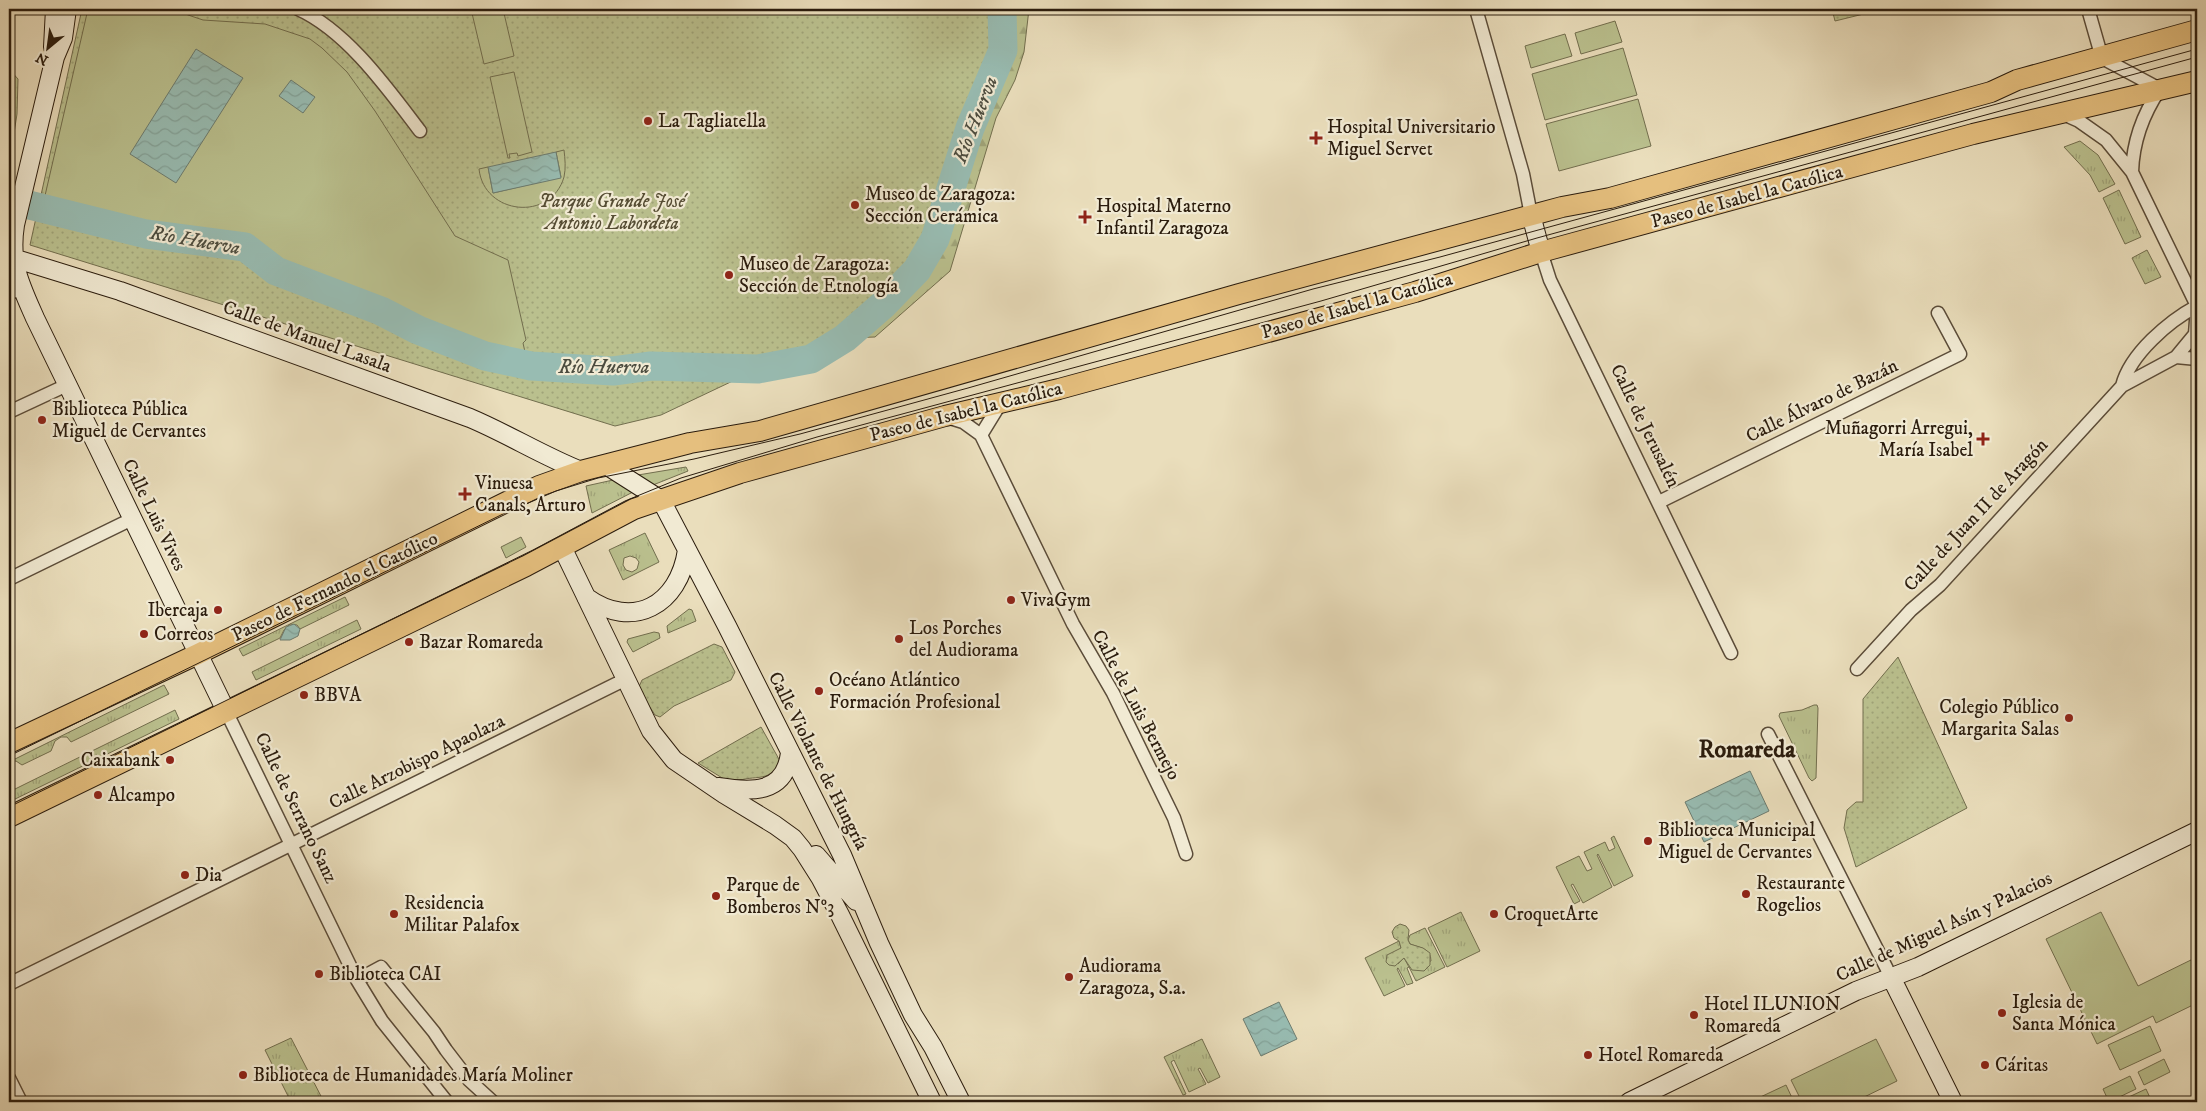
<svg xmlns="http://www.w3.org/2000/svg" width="2206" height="1111" font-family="'IM FELL DW Pica',serif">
	<defs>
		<pattern id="grass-tufts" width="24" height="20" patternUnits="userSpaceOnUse" patternTransform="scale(1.25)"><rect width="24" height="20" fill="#bac08e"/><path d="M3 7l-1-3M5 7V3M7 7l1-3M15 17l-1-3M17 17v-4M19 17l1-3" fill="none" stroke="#a0a479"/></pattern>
		<pattern id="forest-firs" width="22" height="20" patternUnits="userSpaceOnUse" patternTransform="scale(1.25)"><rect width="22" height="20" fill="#bac08e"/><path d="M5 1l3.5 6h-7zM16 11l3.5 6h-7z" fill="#a0a479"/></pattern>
		<pattern id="park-dots" width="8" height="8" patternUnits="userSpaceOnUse" patternTransform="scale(1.25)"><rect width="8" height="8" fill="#bac08e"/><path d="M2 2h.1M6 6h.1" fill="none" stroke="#a0a479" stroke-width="1.8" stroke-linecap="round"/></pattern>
		<pattern id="water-waves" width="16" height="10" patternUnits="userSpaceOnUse" patternTransform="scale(1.25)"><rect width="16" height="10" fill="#98bcb2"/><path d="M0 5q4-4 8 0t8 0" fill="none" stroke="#83a198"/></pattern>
	</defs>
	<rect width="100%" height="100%" fill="#eadebc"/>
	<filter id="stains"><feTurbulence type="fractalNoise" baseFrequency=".004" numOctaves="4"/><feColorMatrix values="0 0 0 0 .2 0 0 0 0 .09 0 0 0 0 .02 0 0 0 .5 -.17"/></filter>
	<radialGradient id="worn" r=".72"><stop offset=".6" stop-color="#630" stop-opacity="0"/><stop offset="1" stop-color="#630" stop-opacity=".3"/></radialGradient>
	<!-- grass -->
	<path fill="url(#grass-tufts)" stroke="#726e4e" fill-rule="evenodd" d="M 2080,141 L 2098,155 L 2115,184 L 2099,192 L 2090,175 L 2064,147 Z
		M 2119,190 L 2141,237 L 2125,244 L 2103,198 Z
		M 2147,250 L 2161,277 L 2145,284 L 2132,258 Z
		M 686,467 L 688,471 L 653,485 L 638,475 Z
		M 613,480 L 633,492 L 592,513 L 586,486 Z
		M 645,533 L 659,562 L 623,580 L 609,550 ZM 630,556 L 636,558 L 639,562 L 637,569 L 632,572 L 626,570 L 623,565 L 624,558 Z
		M 521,537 L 526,547 L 506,558 L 501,547 Z
		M 345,597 L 349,605 L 300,629 L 297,625 L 290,624 L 284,630 L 280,638 L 243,656 L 239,649 Z
		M 689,609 L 692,610 L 696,621 L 668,633 L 667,626 Z
		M 357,620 L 361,629 L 256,680 L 252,672 Z
		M 654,632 L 659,633 L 660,638 L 633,652 L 627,642 L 628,639 Z
		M 164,685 L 169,694 L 71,742 L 67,737 L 61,737 L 55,741 L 51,751 L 22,765 L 16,761 L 9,762 Z
		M 1814,705 L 1817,705 L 1818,708 L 1816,778 L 1812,781 L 1809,778 L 1779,716 L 1780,713 L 1802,710 Z
		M 175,710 L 179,719 L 9,802 L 9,792 Z
		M 1461,912 L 1480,951 L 1447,967 L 1428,928 Z
		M 1425,928 L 1445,967 L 1416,981 L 1409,967 L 1407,968 L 1413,983 L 1407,985 L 1398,968 L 1397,969 L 1405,986 L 1384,996 L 1365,958 L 1399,941 L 1401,948 L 1398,964 L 1404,958 L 1409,967 L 1431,961 C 1431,948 1420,948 1410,944 L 1408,940 L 1410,935 Z
		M 291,1038 L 324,1102 L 291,1102 L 265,1050 Z
		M 1202,1039 L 1220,1077 L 1208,1083 L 1200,1068 L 1198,1069 L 1206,1084 L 1189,1092 L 1174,1060 L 1171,1062 L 1186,1094 L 1183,1095 L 1164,1057 Z"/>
	<!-- forest -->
	<path fill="url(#forest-firs)" stroke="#726e4e" d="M 1002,9 L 1029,9 L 1024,52 L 1015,80 L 996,118 L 950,271 L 875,337 L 845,338 L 884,304 L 917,270 L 935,239 L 970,128 L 1003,50 Z"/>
	<!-- park -->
	<path fill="url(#park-dots)" stroke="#726e4e" d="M 82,9 L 1002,9 L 1003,50 L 970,128 L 935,239 L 899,287 L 845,338 L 811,359 L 758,369 L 661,415 L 615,426 L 30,245 Z
		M 1832,9 L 1884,9 L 1835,21 Z
		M 9,69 L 18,79 L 17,114 L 9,165 Z
		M 714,644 L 722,647 L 735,672 L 731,680 L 674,706 L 660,717 L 655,715 L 638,689 L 642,680 Z
		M 1898,657 L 1967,808 L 1856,867 L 1844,828 L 1847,810 L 1856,802 L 1863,802 L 1863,699 Z
		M 761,727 L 780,761 C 770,786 750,772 732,784 L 698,763 Z
		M 1400,924 L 1406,926 L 1409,930 L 1408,940 L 1410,944 L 1423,948 L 1430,953 L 1430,965 L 1424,971 L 1412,970 L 1404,958 L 1395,966 L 1389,965 L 1386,962 L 1387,955 L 1401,948 L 1399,941 L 1394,938 L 1392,932 L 1395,927 Z"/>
	<!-- garden -->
	<path fill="#bac08e" stroke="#726e4e" d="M 88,9 L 176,9 L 188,15 L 203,20 L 265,24 L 310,39 L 322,48 L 347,72 L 375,111 L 455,236 L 508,260 L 526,340 L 523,343 L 525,352 L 529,354 L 530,360 L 507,355 L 461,342 L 440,334 L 384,302 L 356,295 L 280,267 L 251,244 L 240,238 L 198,230 L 145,228 L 44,200 Z
		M 471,9 L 503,9 L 514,56 L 484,64 Z
		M 1615,21 L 1622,42 L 1581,54 L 1575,33 Z
		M 1565,34 L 1572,56 L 1531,68 L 1525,46 Z
		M 1623,48 L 1637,95 L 1545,120 L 1532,74 Z
		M 514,72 L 532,152 L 518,156 L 517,153 L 509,154 L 510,158 L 508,158 L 490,77 Z
		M 1638,99 L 1651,146 L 1559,171 L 1546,124 Z
		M 564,150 C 565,159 566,168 564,177 C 551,222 484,215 479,169 L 488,167 L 493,193 L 561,177 L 556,152 Z
		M 1614,836 L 1633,876 L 1614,886 L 1598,854 L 1597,855 L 1612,887 L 1583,903 L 1573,884 L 1571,885 L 1580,901 L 1574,904 L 1556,867 L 1579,856 L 1587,871 L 1592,869 L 1584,852 L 1605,842 L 1609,851 L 1615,848 L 1611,838 Z
		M 2101,912 L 2138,986 L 2197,957 L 2197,1003 L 2156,1023 L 2153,1016 L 2097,1044 L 2046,939 Z
		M 2150,1026 L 2161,1051 L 2120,1070 L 2108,1045 Z
		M 1876,1039 L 1897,1081 L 1854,1102 L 1802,1102 L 1791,1080 Z
		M 2164,1059 L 2170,1072 L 2144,1085 L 2138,1072 Z
		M 2130,1076 L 2136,1089 L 2109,1102 L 2103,1089 Z
		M 1786,1085 L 1794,1102 L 1755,1102 L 1754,1100 Z
		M 2146,1089 L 2152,1102 L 2118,1102 Z"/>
	<!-- water -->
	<path fill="url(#water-waves)" stroke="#6c7c70" d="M 196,49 L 243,78 L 176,183 L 130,154 Z
		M 291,80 L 315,97 L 303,113 L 279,96 Z
		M 556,152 L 561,178 L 493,193 L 488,167 Z
		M 294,624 L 300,629 L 298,636 L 290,640 L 280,640 L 286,627 Z
		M 1750,771 L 1769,811 L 1704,842 L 1685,802 Z
		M 1279,1002 L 1297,1039 L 1261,1056 L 1243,1019 Z"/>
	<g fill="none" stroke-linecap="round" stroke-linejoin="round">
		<!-- river -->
		<path stroke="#98bcb2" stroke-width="29" d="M 9,200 L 146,234 L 245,247 L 276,271 L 381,311 L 418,330 L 485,356 L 531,366 L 613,371 L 651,366 L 758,369 L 811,359 L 845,338 L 884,304 L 917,270 L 935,239 L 970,128 L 1003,50 L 1002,9"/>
		<!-- street casing -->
		<g stroke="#5b4c39" stroke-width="15">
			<path id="street" d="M 298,9 C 347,31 388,89 420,131
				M 1476,9 L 1523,174 L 1531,215
				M 2088,9 L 2102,58 L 2160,89 C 2143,114 2133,141 2132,172
				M 2061,113 L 2079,121 L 2106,140 L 2132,172 L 2197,306
				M 1541,252 L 1550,280 L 1731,653
				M 9,293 L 22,289
				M 2197,342 L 2195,334 L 2197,307
				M 2176,357 L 2197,359
				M 2122,386 C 2130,354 2169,321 2197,306
				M 9,412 L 67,385
				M 947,417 L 963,422 L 981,435 L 1073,624 L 1113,693 L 1174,818 L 1186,854
				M 981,435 L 1000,404
				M 1659,502 L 1960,354 L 1938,313
				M 9,579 L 132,519
				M 1857,669 L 1911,610 L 1940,585 L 2122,386 L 2176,357 L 2195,334
				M 226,711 L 357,980 L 382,1021 L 447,1102
				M 1768,734 L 1891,977
				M 357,980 L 381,967 L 434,1032 L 446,1050 L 469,1080 L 493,1102
				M 9,984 L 626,679
				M 9,1078 L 21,1102"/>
		</g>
		<!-- secondary casing -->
		<g stroke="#2b1c0d" stroke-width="20">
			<path id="secondary" d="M 67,9 L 63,38 L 55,57 L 15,225 C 9,263 20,284 35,318 L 226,711
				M 53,47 L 55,9
				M 1531,215 L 1541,252
				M 13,258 L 120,291 L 470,418 C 508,434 543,456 581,471
				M 606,465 L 661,500 L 727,626 L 842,855 L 879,943 L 913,1015 L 933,1047 L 961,1102
				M 562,547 L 651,731 L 674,760 L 724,794 L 775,825 L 793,838 L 802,849 L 821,879 L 840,915 L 932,1102
				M 586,597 C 633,631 679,605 687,550
				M 718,787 C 750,792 785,795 790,753
				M 816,855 L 856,901
				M 1891,977 L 1953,1102
				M 1629,1102 L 1856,991 L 1918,967 L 2197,831"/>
		</g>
		<!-- primary casing -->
		<g stroke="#2b1c0d" stroke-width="22">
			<path id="primary" d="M 9,743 L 198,654 L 539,486 L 581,471 L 690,443 L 760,431 L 1239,294 L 1562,207 L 1610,198 L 1991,92 L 2017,80 L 2197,30
				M 9,817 L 526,566 L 634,509 L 740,473 L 945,416 L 1059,389 L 1415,292 L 1541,252 L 1973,134 L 2197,81"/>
		</g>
		<!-- street -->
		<use href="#street" stroke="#f1ead3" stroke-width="12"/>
		<!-- secondary -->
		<use href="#secondary" stroke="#f1ead3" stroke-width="18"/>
		<!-- primary -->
		<use href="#primary" stroke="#e5bf7e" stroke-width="20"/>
		<!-- tram -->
		<path stroke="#2b1c0d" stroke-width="1" d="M 9,756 L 503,514 L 556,491 L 598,478 L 694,459 L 800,434 L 968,388 L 1313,289 L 1440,257 L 2197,49
			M 9,807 L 533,550 L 625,501 L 681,478 L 817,437 L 1321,301 L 1537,238 L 2197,57"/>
	</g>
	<!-- markers -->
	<g fill="#8f2418" stroke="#f1ead3" stroke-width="2">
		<circle cx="648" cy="121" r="5"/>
		<path d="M1313.5 130.5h5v5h5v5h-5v5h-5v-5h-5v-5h5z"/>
		<circle cx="855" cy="205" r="5"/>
		<path d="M1082.5 209.5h5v5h5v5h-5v5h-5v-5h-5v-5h5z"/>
		<circle cx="729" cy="275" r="5"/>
		<circle cx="42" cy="420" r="5"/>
		<path d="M1980.5 431.5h5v5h5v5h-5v5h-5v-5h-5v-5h5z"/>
		<path d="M462.5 486.5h5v5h5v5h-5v5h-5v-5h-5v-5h5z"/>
		<circle cx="1011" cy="600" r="5"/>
		<circle cx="218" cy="610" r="5"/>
		<circle cx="144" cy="634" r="5"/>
		<circle cx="899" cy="639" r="5"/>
		<circle cx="409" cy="642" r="5"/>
		<circle cx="819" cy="691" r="5"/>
		<circle cx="304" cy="695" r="5"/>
		<circle cx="2069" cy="718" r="5"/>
		<circle cx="170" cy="760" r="5"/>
		<circle cx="98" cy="795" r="5"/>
		<circle cx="1648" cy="841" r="5"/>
		<circle cx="185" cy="875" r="5"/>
		<circle cx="1746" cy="894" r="5"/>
		<circle cx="716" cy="896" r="5"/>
		<circle cx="394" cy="914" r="5"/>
		<circle cx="1494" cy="914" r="5"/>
		<circle cx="319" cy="974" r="5"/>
		<circle cx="1069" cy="977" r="5"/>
		<circle cx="2002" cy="1013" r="5"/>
		<circle cx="1694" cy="1015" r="5"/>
		<circle cx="1588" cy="1055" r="5"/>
		<circle cx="1985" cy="1065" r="5"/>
		<circle cx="243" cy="1075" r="5"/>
	</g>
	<g text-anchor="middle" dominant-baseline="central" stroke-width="4.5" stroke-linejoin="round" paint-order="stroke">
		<!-- poi labels -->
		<g font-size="19" fill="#2b1c0d" stroke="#f1ead3" text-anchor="start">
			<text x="658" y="121">La Tagliatella</text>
			<text x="1327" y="127">Hospital Universitario<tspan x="1327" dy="22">Miguel Servet</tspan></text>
			<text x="865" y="194">Museo de Zaragoza:<tspan x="865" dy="22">Sección Cerámica</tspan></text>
			<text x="1096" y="206">Hospital Materno<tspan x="1096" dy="22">Infantil Zaragoza</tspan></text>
			<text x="739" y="264">Museo de Zaragoza:<tspan x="739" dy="22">Sección de Etnología</tspan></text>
			<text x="52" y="409">Biblioteca Pública<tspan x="52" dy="22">Miguel de Cervantes</tspan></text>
			<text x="1973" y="428" text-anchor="end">Muñagorri Arregui,<tspan x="1973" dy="22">María Isabel</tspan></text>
			<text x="475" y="483">Vinuesa<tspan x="475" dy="22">Canals, Arturo</tspan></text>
			<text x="1021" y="600">VivaGym</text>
			<text x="208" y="610" text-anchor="end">Ibercaja</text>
			<text x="909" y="628">Los Porches<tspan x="909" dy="22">del Audiorama</tspan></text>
			<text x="154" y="634">Correos</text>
			<text x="419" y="642">Bazar Romareda</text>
			<text x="829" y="680">Océano Atlántico<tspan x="829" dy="22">Formación Profesional</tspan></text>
			<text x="314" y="695">BBVA</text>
			<text x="2059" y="707" text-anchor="end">Colegio Público<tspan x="2059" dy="22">Margarita Salas</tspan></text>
			<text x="160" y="760" text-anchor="end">Caixabank</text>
			<text x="108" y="795">Alcampo</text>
			<text x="1658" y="830">Biblioteca Municipal<tspan x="1658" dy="22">Miguel de Cervantes</tspan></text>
			<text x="195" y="875">Dia</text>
			<text x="1756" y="883">Restaurante<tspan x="1756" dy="22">Rogelios</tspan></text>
			<text x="726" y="885">Parque de<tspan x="726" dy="22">Bomberos Nº3</tspan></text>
			<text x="404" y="903">Residencia<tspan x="404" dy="22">Militar Palafox</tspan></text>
			<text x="1504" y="914">CroquetArte</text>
			<text x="1079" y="966">Audiorama<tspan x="1079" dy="22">Zaragoza, S.a.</tspan></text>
			<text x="329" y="974">Biblioteca CAI</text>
			<text x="2012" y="1002">Iglesia de<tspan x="2012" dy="22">Santa Mónica</tspan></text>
			<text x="1704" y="1004">Hotel ILUNION<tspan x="1704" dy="22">Romareda</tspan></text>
			<text x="1598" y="1055">Hotel Romareda</text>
			<text x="1995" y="1065">Cáritas</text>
			<text x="253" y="1075">Biblioteca de Humanidades María Moliner</text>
		</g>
		<!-- street labels -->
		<g font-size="19" fill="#2b1c0d" stroke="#f1ead3">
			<text transform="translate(1747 197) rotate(-15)">Paseo de Isabel la Católica</text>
			<text transform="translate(1357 306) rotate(-16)">Paseo de Isabel la Católica</text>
			<text transform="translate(307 337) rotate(20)">Calle de Manuel Lasala</text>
			<text transform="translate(1822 401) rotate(-26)">Calle Álvaro de Bazán</text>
			<text transform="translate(966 412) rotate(-14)">Paseo de Isabel la Católica</text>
			<text transform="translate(1645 426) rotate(64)">Calle de Jerusalén</text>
			<text transform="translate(154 515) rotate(64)">Calle Luis Vives</text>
			<text transform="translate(1976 515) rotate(-47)">Calle de Juan II de Aragón</text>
			<text transform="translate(335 587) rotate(-26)">Paseo de Fernando el Católico</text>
			<text transform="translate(1136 705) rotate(62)">Calle de Luis Bermejo</text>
			<text transform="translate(818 761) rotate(63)">Calle Violante de Hungría</text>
			<text transform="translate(417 762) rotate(-26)">Calle Arzobispo Apaolaza</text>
			<text transform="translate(296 808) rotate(64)">Calle de Serrano Sanz</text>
			<text transform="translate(1944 927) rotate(-25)">Calle de Miguel Asín y Palacios</text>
		</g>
		<!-- park labels -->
		<g font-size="19" font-style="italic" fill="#564d34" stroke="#f1ead3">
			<text x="612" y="201">Parque Grande José<tspan x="612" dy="22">Antonio Labordeta</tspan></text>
		</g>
		<!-- water labels -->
		<g font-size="20" font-style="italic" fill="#4c4c3f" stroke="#f1ead3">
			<text transform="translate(976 120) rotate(-69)">Río Huerva</text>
			<text transform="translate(195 241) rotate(10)">Río Huerva</text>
			<text x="604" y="367">Río Huerva</text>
		</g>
		<!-- district labels -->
		<g font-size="24" font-weight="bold" fill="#2b1c0d" stroke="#f1ead3">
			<text x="1747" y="750">Romareda</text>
		</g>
	</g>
	<!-- margin -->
	<rect width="2206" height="1111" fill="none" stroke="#eadebc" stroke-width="30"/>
	<rect x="10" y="10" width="2186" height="1091" fill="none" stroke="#2b1c0d" stroke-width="2.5"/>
	<rect x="15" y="15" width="2176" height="1081" fill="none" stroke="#2b1c0d"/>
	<!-- north arrow -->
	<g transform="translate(48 48) rotate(209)" stroke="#f1ead3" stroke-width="4" paint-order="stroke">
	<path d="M0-4L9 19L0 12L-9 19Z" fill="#2b1c0d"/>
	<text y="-8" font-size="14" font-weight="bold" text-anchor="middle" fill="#2b1c0d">N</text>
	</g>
	<rect width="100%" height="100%" filter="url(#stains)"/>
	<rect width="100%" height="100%" fill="url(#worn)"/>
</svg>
